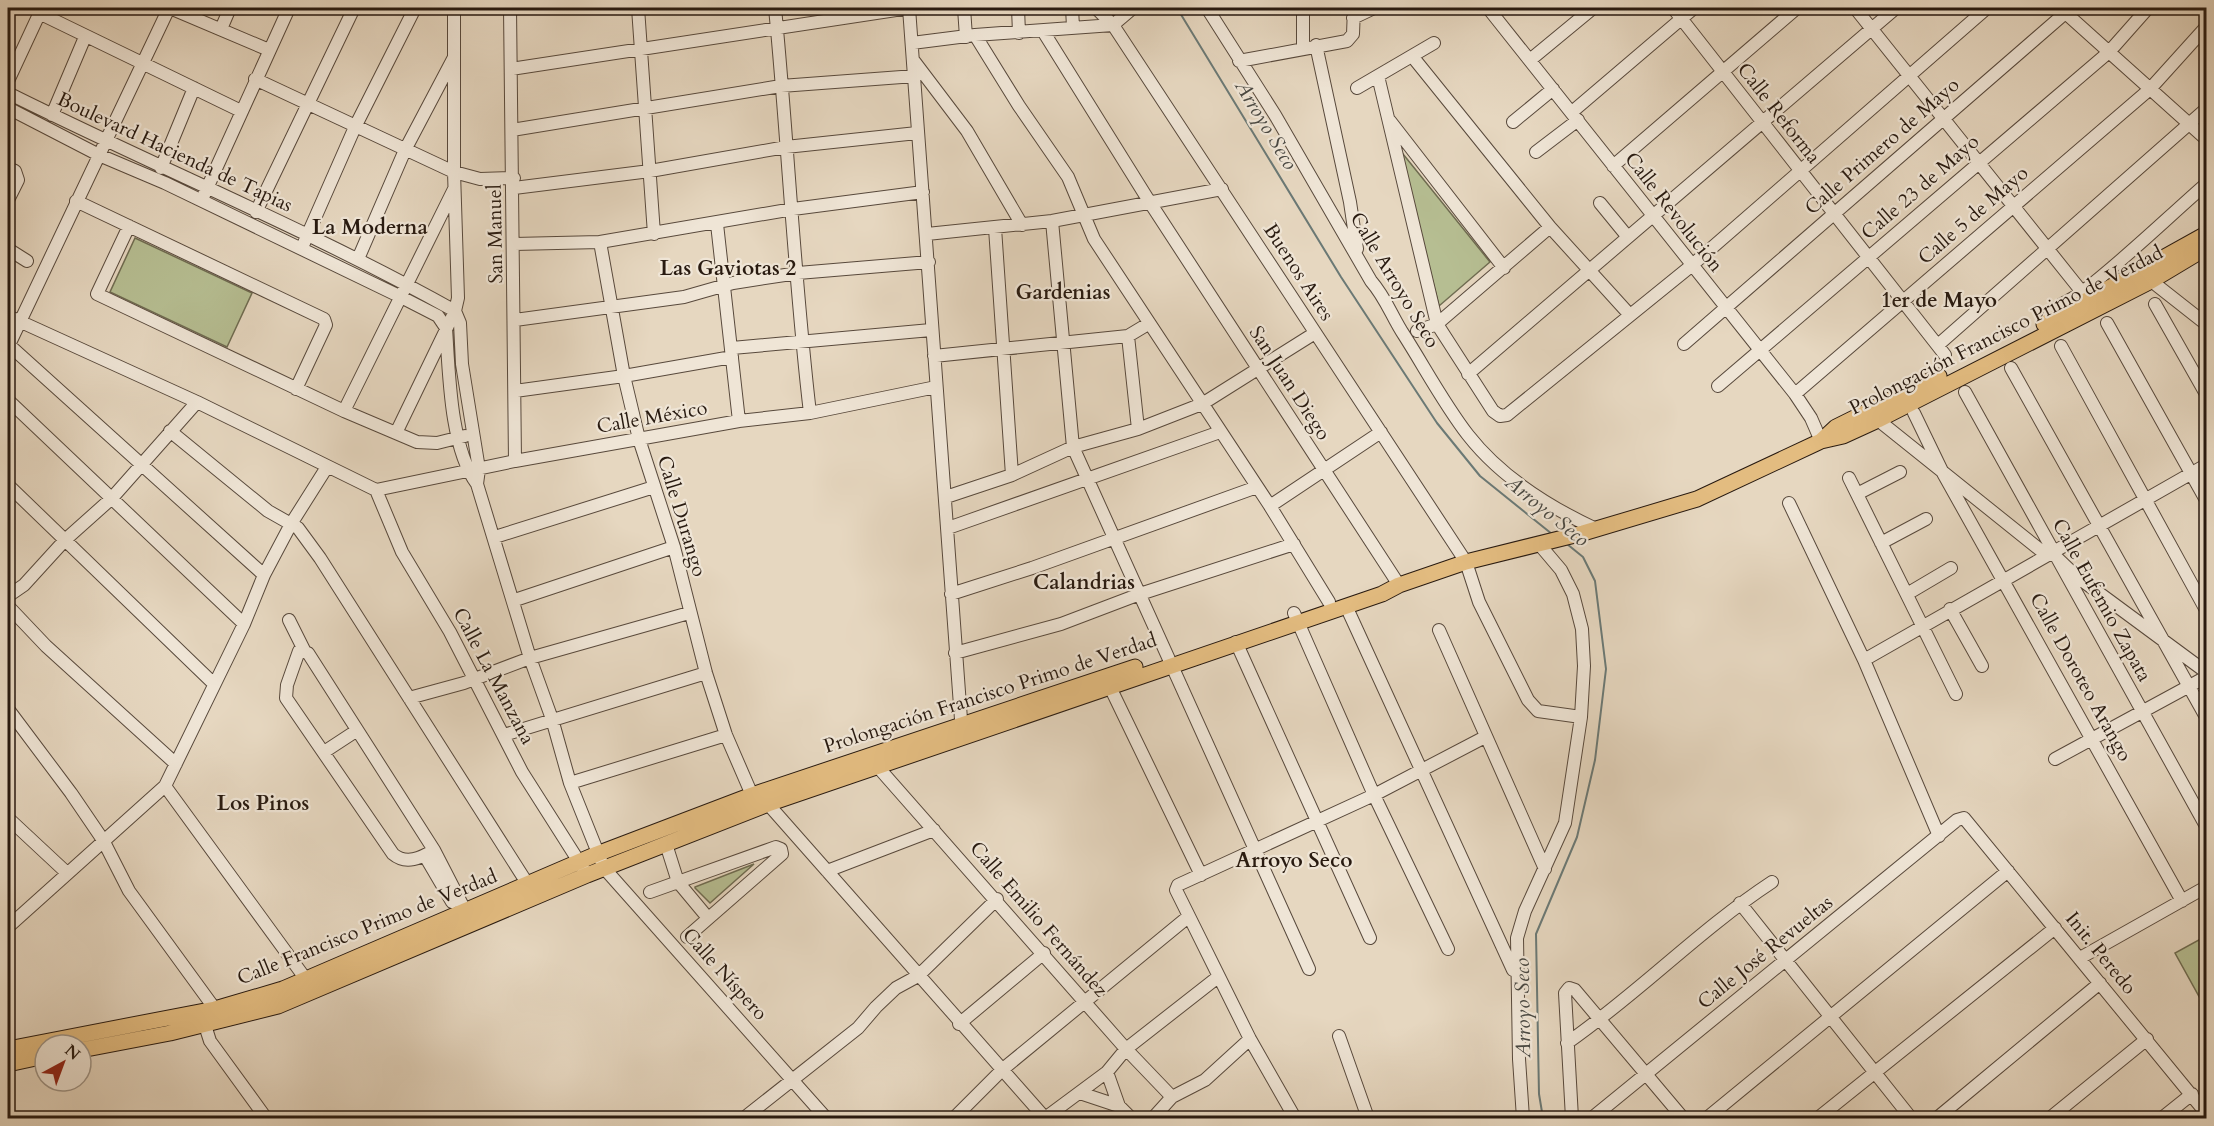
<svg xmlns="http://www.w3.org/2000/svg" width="2214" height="1126" font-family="Cardo,serif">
	<rect width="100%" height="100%" fill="#e6d7c0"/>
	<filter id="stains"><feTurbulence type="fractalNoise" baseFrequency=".00333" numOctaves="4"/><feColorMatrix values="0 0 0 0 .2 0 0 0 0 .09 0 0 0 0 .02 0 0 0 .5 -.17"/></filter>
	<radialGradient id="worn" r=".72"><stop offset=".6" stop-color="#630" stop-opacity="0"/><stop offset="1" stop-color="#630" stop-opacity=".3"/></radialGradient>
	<!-- green -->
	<path fill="#b6be92" stroke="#6f6c51" stroke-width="1.5" d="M 1403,154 L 1490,262 L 1439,306 L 1401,155 Z
		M 135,238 L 252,293 L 227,347 L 110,292 Z
		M 754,864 L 710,903 L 695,888 L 695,887 Z
		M 2206,936 L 2206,1009 L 2175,953 Z"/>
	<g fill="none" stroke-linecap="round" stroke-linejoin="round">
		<!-- stream -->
		<path stroke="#6b7975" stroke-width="2" d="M 1177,8 L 1341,277 L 1437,423 L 1480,476 L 1552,534
			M 1543,1118 L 1539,1094 L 1536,934 L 1577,837 L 1595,760 L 1606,669 L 1595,581 L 1583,557 L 1567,544"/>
		<!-- minor casing -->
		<g stroke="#58493c" stroke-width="14">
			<path id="minor" d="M 170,8 L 269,50
				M 510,8 L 515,461
				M 638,8 L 654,234
				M 775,8 C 788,142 794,278 810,413
				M 909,8 L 962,733
				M 964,8 L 966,37
				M 1018,8 L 1019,33
				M 1072,8 L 1073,27
				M 1096,8 L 1113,25 L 1466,562 L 1479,602 L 1528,700 L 1538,711 L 1581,717
				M 1207,8 L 1275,115 L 1371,281 C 1386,298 1392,317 1404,335 C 1425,368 1444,404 1468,435 C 1500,476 1549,507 1596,529
				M 1303,8 L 1303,48
				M 1488,8 L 1795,394 L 1811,418 L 1821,441
				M 1673,8 L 1945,355
				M 1855,8 L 2082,292
				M 2060,8 L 2206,139
				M 39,13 L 241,111
				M 1353,18 L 1374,8
				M 1113,25 L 1133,8
				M 221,29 L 230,8
				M 1043,31 L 1149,201 L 1399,585
				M 975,35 L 1019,106 L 1068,177 L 1094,239 L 1270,506 L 1329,602
				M 912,43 L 975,35 L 1113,25
				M 1316,45 L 1350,202 L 1357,249
				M 1412,56 L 1550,227 L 1629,314
				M 1530,60 L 1593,8
				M 914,61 L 967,131 L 1022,225
				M 1239,61 L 1347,41 L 1353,34 L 1354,8
				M 511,69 L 909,8
				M 1378,76 L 1437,324 L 1493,411 L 1500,416 L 1507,415 L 1691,266 L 1987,8
				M 255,79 L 454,172 L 480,179 L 514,178
				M 8,81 L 42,8
				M 1357,88 L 1434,43
				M 8,93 C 156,167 310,230 455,311 L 460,323 L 462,364 L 479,469 L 477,484
				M 8,108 L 99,155 L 165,183 L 399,296 L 438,316 L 446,328 C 449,372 450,448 477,484 L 530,658 L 552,719 L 570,783 L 604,868 L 826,1118
				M 1572,112 L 1694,8
				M 52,115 L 85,37
				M 1390,121 L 1504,268
				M 1513,122 L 1553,89
				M 512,130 L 781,86 L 915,76
				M 1536,152 L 1578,120
				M 1613,166 L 1797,8
				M 8,168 L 15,171 L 18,180 L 8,200
				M 161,168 L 194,88
				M 514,188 L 650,171 L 786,147 L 917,133
				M 204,195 L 289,8
				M 76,201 L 324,319 L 326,325 L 296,389
				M 1600,203 L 1627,236
				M 256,212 L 354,8
				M 1052,221 L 1073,447 L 1309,969
				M 717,224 L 739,421
				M 129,226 L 97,294 L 344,411 L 417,442 L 437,443 L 465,436
				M 995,228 L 1012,475
				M 927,234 L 1052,221 L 1222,189
				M 600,242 L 624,376 L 639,439 L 674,547 L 706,673 L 726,735 L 752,795
				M 304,243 L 355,127 L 415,8
				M 514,244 L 600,242 L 793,209 L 923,192
				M 8,249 L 27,261
				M 358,259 L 405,150 L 453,59
				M 2145,276 L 2206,324
				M 2155,304 L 2206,394
				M 8,316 L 197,402 L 376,490
				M 515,320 L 684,297 L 733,283 L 798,273 L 929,262
				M 2107,323 L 2206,500
				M 2047,326 C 2045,307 2068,303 2081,293 C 2124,260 2165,220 2206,184
				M 1417,331 L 1437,324 L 1550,227
				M 1128,336 L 1138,429
				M 1684,344 L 2071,8
				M 9,345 L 264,575
				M 1938,345 L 2206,109
				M 2061,346 L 2206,610
				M 8,347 L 169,8
				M 732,348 L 931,330
				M 934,356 L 1128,336 L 1148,324
				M 2011,368 L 2206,717
				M 1468,374 L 1896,8
				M 1718,386 L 2109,52 L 2148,8
				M 515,391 L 624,376 L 732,357
				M 1965,392 L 2206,826
				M 1795,394 L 2150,89 L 2206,27
				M 8,400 L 244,624
				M 344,411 L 454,189
				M 1914,413 L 1943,473 L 2182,901
				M 1873,416 L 2039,549 L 2053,554 L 2076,576 L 2206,672
				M 170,431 L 268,511 L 298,528 L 320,558 L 527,883
				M 396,433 L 455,311 L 458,298 L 454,172 L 454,8
				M 1849,478 L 1956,694
				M 8,485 L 214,684
				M 376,490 L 515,461 L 739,421 L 810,413 L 936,387
				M 376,490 L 402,552 L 450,632 L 522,772 L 583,868
				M 1857,494 L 1900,472
				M 946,497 L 1012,475 L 1073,447 L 1138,429 L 1202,404 L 1315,333
				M 1789,503 L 1864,660 L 1939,836
				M 1270,506 L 1381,432
				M 948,528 L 1220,432
				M 495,537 L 654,487
				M 1881,543 L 1926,519
				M 951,594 L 1032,568 L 1257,487
				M 1907,594 L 1951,568
				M 8,596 L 24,585 L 65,540 L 112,498 L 197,402
				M 515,600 L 674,547
				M 8,606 L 46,646 L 176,764
				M 1346,606 L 1513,970
				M 1950,609 L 1982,666
				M 1294,613 L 1374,795 L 1448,949
				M 289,620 L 304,650
				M 1439,630 L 1545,869
				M 1236,642 L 1370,938
				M 955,653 L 1061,624 L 1140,594 L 1294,544
				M 1864,660 L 2206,465
				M 1110,687 L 1201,875
				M 409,698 L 464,683 L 530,658 L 689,613
				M 8,709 L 71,793 L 103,840 L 129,891 L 215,1009
				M 504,735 L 706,673
				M 324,752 L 356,731
				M 2055,759 L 2206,677
				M 877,766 L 1126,1049 L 1172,1097
				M 570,783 L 726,735
				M 165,786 L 305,978
				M 768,804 L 1045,1118 L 1107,1072 L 1126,1049 L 1218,977
				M 8,818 L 67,873
				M 666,844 L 678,882 L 708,918
				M 434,850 C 421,858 406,865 393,854 L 286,698 L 287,685 L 299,651 L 308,653 L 434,850 L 468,916
				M 425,856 L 452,902
				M 827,871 L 934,830
				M 650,892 L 776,847 L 781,849 L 782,854 L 687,937
				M 1740,903 L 1911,1118
				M 8,927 L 165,786 L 244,624 L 264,575 L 291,524 L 327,467
				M 2080,958 L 2206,887
				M 202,1016 L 210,1041 L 266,1118
				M 959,1024 L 1044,953
				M 1339,1036 L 1368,1118
				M 1567,1043 C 1639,993 1699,930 1772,882
				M 1107,1072 L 1119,1106
				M 1080,1093 L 1119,1106 L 1131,1118
				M 744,1118 L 858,1028 L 876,1007 L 896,988 L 918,976 L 997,899
				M 954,1118 L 1003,1069 L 1188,917
				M 1153,1118 L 1172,1097 L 1205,1080 L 1250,1039
				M 1295,1118 L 1250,1039 L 1176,890 L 1178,885 L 1374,795 L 1485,737
				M 1523,1118 L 1519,1059 L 1517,938 L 1525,911 L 1565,823 L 1581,717 L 1584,666 L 1582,629 L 1573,594 L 1561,570 L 1539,544
				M 1572,1118 L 1565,993 L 1569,988 L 1575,990 L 1683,1118
				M 1592,1118 L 1957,820 L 1964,818 L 2206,1113
				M 1707,1118 L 2008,871
				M 1818,1118 L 2055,928
				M 1937,1118 L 2100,983
				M 2050,1118 L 2147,1039
				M 2162,1118 L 2192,1094"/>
		</g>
		<!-- major casing -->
		<g stroke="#281a10" stroke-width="17">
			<path id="major" d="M 2044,324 L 2206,234
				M 1821,441 L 1836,427 L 1939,376
				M 8,1049 L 215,1009 L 283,989 L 597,854 L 752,795 L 1135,667
				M 81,1050 L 170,1033 L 278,1006 L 587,875 L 768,804 L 1382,594 L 1399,585 L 1466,562 L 1583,533 L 1697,499 L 1821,441 L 1843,436 L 1878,420 L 2151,281 L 2206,248
				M 8,1064 L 45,1056"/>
		</g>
		<!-- minor -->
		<use href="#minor" stroke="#efe5d6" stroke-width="12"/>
		<!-- major -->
		<use href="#major" stroke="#e3bc80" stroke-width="15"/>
	</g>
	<g text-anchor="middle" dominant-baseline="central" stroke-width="4.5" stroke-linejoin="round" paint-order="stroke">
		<!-- street labels -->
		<g font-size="20" fill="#281a10" stroke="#efe5d6">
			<text transform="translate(1779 113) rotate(52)">Calle Reforma</text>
			<text transform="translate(1882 146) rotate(-41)">Calle Primero de Mayo</text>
			<text transform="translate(175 152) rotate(25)">Boulevard Hacienda de Tapias</text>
			<text transform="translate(1920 187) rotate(-41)">Calle 23 de Mayo</text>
			<text transform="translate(1674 212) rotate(52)">Calle Revolución</text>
			<text transform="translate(1973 215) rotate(-41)">Calle 5 de Mayo</text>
			<text transform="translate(495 234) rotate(-91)">San Manuel</text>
			<text transform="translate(1299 272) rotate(57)">Buenos Aires</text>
			<text transform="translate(1395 280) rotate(59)">Calle Arroyo Seco</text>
			<text transform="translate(2006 330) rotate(-27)">Prolongación Francisco Primo de Verdad</text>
			<text transform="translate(1290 383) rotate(57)">San Juan Diego</text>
			<text transform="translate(652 417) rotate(-10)">Calle México</text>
			<text transform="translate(682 516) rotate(73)">Calle Durango</text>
			<text transform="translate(2102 600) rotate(61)">Calle Eufemio Zapata</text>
			<text transform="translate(494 676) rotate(62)">Calle La Manzana</text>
			<text transform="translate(2081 677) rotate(61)">Calle Doroteo Arango</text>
			<text transform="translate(990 693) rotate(-18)">Prolongación Francisco Primo de Verdad</text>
			<text transform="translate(1039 919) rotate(49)">Calle Emilio Fernández</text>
			<text transform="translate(367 927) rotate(-22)">Calle Francisco Primo de Verdad</text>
			<text transform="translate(1765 952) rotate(-39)">Calle José Revueltas</text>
			<text transform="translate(2101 953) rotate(51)">Init. Peredo</text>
			<text transform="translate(725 974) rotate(48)">Calle Níspero</text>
		</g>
		<!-- water labels -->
		<g font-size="21" font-style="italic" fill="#4a4943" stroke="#efe5d6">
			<text transform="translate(1266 125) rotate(59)">Arroyo Seco</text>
			<text transform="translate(1547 511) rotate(39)">Arroyo Seco</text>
			<text transform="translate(1523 1008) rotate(-91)">Arroyo Seco</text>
		</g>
		<!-- neighbourhood labels -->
		<g font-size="21" font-weight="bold" fill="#281a10" stroke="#efe5d6">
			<text x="370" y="227">La Moderna</text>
			<text x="728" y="268">Las Gaviotas 2</text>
			<text x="1063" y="292">Gardenias</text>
			<text x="1939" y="300">1er de Mayo</text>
			<text x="1084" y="582">Calandrias</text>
			<text x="263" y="803">Los Pinos</text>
			<text x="1294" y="860">Arroyo Seco</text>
		</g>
	</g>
	<!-- margin -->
	<rect width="2214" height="1126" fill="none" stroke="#e6d7c0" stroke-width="30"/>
	<rect x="9" y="9" width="2196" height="1108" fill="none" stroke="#281a10" stroke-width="3"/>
	<rect x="15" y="15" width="2184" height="1096" fill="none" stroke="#281a10" stroke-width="1.5"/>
	<!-- north arrow -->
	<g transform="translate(63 1063) rotate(41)"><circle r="28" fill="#efe5d6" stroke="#9f9487" stroke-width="1.5"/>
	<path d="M0-4.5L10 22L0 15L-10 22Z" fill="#8f2418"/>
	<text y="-9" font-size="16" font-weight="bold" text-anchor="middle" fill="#281a10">N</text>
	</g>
	<rect width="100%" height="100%" filter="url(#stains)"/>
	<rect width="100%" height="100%" fill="url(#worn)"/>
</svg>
